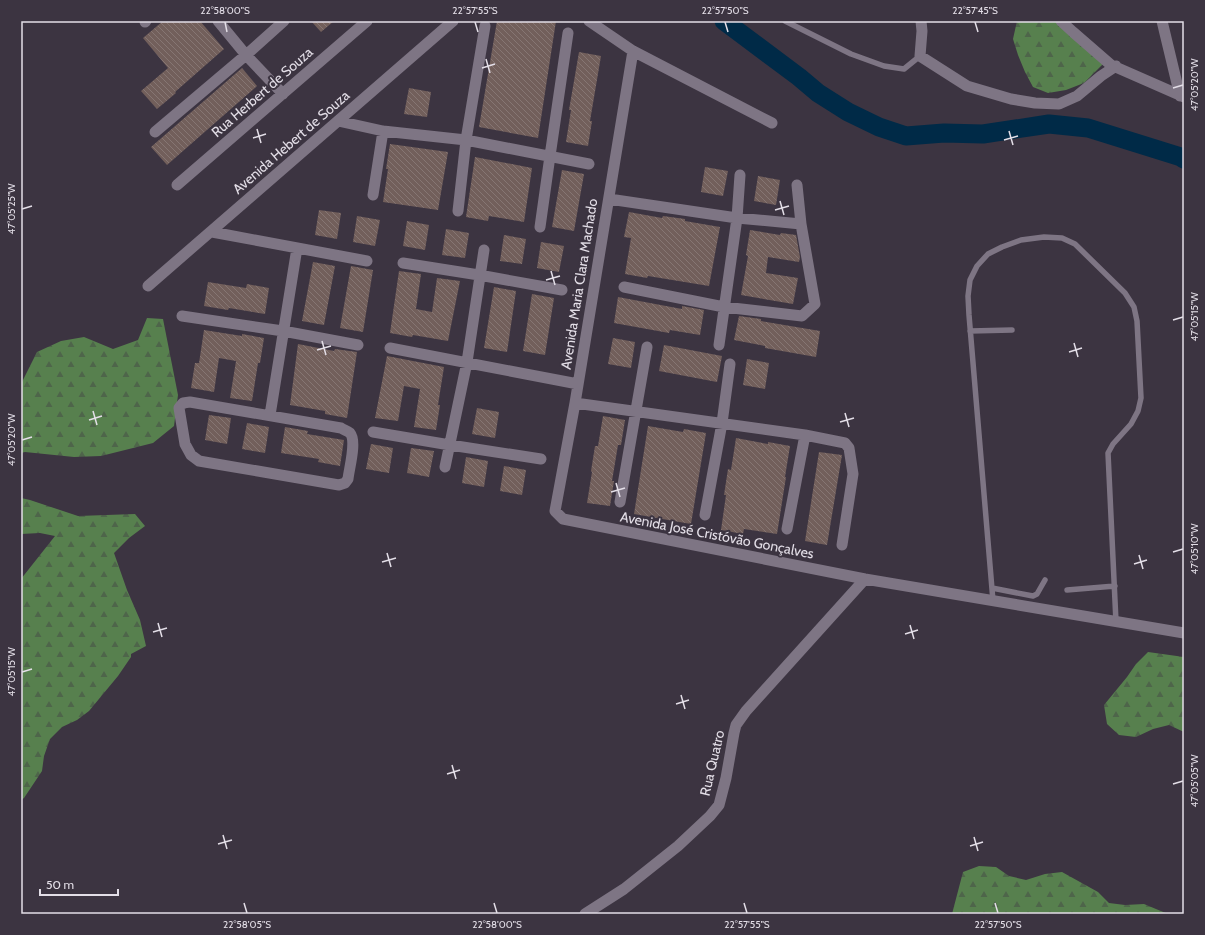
<svg xmlns="http://www.w3.org/2000/svg" width="1205" height="935" font-family="Cabin,sans-serif">
	<defs>
		<pattern id="forest-firs" width="22" height="20" patternUnits="userSpaceOnUse"><rect width="22" height="20" fill="#57804e"/><path d="M5 1l3.5 6h-7zM16 11l3.5 6h-7z" fill="#4e654a"/></pattern>
		<pattern id="building-back-hatch" width="6" height="6" patternUnits="userSpaceOnUse"><rect width="6" height="6" fill="#725f5b"/><path d="M-1 5l2 2M0 0l6 6M5-1l2 2" fill="none" stroke="#867673"/></pattern>
	</defs>
	<rect width="100%" height="100%" fill="#3c3441"/>
	<!-- forest -->
	<path fill="url(#forest-firs)" d="M 1017,21 L 1066,21 L 1107,60 L 1084,83 L 1066,90 L 1048,93 L 1033,87 L 1025,72 L 1018,55 L 1013,39 Z
		M 147,318 L 163,319 L 178,395 L 174,426 L 153,443 L 101,456 L 74,457 L 25,452 L 21,453 L 21,384 L 37,352 L 61,341 L 84,337 L 113,349 L 138,340 Z
		M 21,498 L 30,500 L 78,516 L 135,514 L 145,526 L 129,538 L 114,553 L 127,590 L 140,620 L 146,646 L 131,654 L 131,657 L 118,676 L 89,711 L 77,720 L 62,727 L 50,739 L 44,756 L 42,771 L 24,798 L 21,800 L 21,579 L 55,536 L 40,533 L 21,534 Z
		M 1148,652 L 1184,657 L 1184,732 L 1169,725 L 1153,729 L 1136,737 L 1119,735 L 1107,724 L 1104,705 L 1127,677 L 1136,664 Z
		M 979,866 L 996,867 L 1009,876 L 1026,880 L 1045,874 L 1062,872 L 1098,892 L 1109,903 L 1125,905 L 1144,904 L 1168,914 L 952,914 L 963,872 Z"/>
	<g fill="none" stroke-linecap="round" stroke-linejoin="round">
		<!-- river -->
		<path stroke="#002a47" stroke-width="19" d="M 724,21 L 799,77 L 818,93 L 848,112 L 879,127 L 906,136 L 944,133 L 983,134 L 1049,124 L 1088,128 L 1181,157 L 1184,159"/>
	</g>
	<!-- building -->
	<path fill="url(#building-back-hatch)" d="M 163,21 L 200,21 L 224,49 L 175,92 L 176,93 L 157,109 L 141,91 L 168,68 L 143,38 Z
		M 311,21 L 334,21 L 321,32 Z
		M 497,21 L 556,21 L 538,138 L 479,127 Z
		M 579,52 L 601,56 L 590,121 L 592,121 L 588,146 L 566,142 L 571,110 L 569,110 Z
		M 242,68 L 257,86 L 167,165 L 151,147 Z
		M 409,88 L 431,92 L 427,117 L 404,114 Z
		M 390,144 L 448,152 L 438,210 L 383,202 L 388,169 L 386,169 Z
		M 475,157 L 532,168 L 524,222 L 489,216 L 488,221 L 466,217 Z
		M 705,167 L 728,171 L 723,196 L 701,192 Z
		M 562,170 L 584,174 L 574,231 L 552,227 Z
		M 758,176 L 780,180 L 776,205 L 754,201 Z
		M 319,210 L 341,213 L 337,239 L 315,235 Z
		M 629,212 L 662,218 L 663,216 L 685,219 L 685,221 L 720,227 L 709,286 L 648,276 L 647,278 L 625,274 L 631,238 L 624,237 Z
		M 357,216 L 380,220 L 375,246 L 353,242 Z
		M 407,221 L 429,225 L 425,250 L 403,246 Z
		M 446,229 L 469,233 L 465,258 L 442,255 Z
		M 750,230 L 780,235 L 781,233 L 796,235 L 800,257 L 799,262 L 768,257 L 766,273 L 798,278 L 793,304 L 741,295 L 748,256 L 746,255 Z
		M 504,235 L 526,239 L 522,264 L 500,261 Z
		M 541,242 L 564,246 L 559,272 L 537,268 Z
		M 313,262 L 335,266 L 324,325 L 302,321 Z
		M 351,266 L 373,270 L 363,332 L 340,328 Z
		M 399,271 L 421,274 L 416,309 L 432,312 L 437,278 L 460,281 L 448,341 L 413,335 L 412,337 L 390,333 Z
		M 208,282 L 246,288 L 247,284 L 269,288 L 265,314 L 229,308 L 228,310 L 204,306 Z
		M 494,287 L 516,291 L 507,352 L 484,348 Z
		M 532,294 L 554,298 L 545,355 L 523,351 Z
		M 618,297 L 682,309 L 682,306 L 704,310 L 700,335 L 670,330 L 669,333 L 614,323 Z
		M 739,316 L 761,319 L 761,321 L 820,331 L 816,357 L 765,348 L 765,346 L 734,340 Z
		M 204,330 L 242,336 L 242,334 L 264,338 L 260,363 L 258,363 L 252,401 L 230,398 L 236,361 L 219,358 L 214,392 L 191,388 L 195,363 L 199,363 Z
		M 613,338 L 635,342 L 631,368 L 608,364 Z
		M 298,344 L 334,351 L 335,349 L 357,352 L 347,418 L 325,414 L 325,411 L 290,405 Z
		M 664,345 L 722,356 L 717,382 L 659,371 Z
		M 387,356 L 444,367 L 438,405 L 440,405 L 436,430 L 414,427 L 420,389 L 404,386 L 398,421 L 375,418 Z
		M 747,359 L 769,363 L 765,389 L 743,385 Z
		M 477,408 L 499,412 L 495,438 L 472,434 Z
		M 209,415 L 231,418 L 227,444 L 205,440 Z
		M 603,416 L 625,420 L 621,445 L 618,445 L 612,481 L 614,481 L 610,506 L 587,503 L 592,472 L 591,471 L 595,446 L 598,446 Z
		M 247,423 L 269,427 L 265,453 L 242,449 Z
		M 648,426 L 683,432 L 684,429 L 706,433 L 691,524 L 634,514 Z
		M 285,427 L 308,431 L 307,434 L 344,440 L 340,466 L 318,462 L 319,459 L 281,453 Z
		M 736,438 L 768,444 L 768,442 L 790,446 L 785,477 L 786,477 L 777,534 L 744,529 L 743,534 L 721,530 L 726,495 L 724,495 L 728,469 L 731,470 Z
		M 371,444 L 393,448 L 389,473 L 366,469 Z
		M 411,448 L 434,451 L 429,477 L 407,473 Z
		M 819,452 L 842,455 L 827,545 L 805,541 Z
		M 466,457 L 488,461 L 484,487 L 462,483 Z
		M 504,466 L 526,470 L 522,495 L 500,491 Z"/>
	<g fill="none" stroke-linecap="round" stroke-linejoin="round">
		<!-- lane -->
		<path stroke="#7e7584" stroke-width="5.5" d="M 785,21 L 851,54 L 884,66 L 904,69 L 920,56
			M 970,331 L 1012,330
			M 992,588 L 1033,596 L 1037,594 L 1045,580
			M 1067,590 L 1115,586
			M 993,601 L 969,315 L 968,296 L 970,280 L 977,266 L 988,254 L 1002,247 L 1021,240 L 1044,237 L 1062,238 L 1075,244 L 1125,293 L 1134,307 L 1137,321 L 1141,398 L 1138,411 L 1131,424 L 1113,444 L 1108,453 L 1116,622"/>
		<!-- street -->
		<path stroke="#7e7584" stroke-width="11" d="M 218,21 L 246,55 L 283,94
			M 589,21 L 633,51 L 772,123
			M 921,21 L 922,31 L 920,56 L 967,86 L 1011,99 L 1035,103 L 1059,104 L 1077,96 L 1101,76 L 1116,66
			M 1061,21 L 1073,32 L 1111,65 L 1184,97
			M 1162,21 L 1180,96
			M 145,22 L 146,21
			M 633,51 L 575,403 L 555,511 L 563,519 L 865,579 L 1184,633
			M 338,121 L 383,131 L 466,140 L 589,164
			M 155,132 L 246,55 L 284,21
			M 177,185 L 367,21
			M 373,195 L 383,131
			M 609,199 L 737,218 L 801,224
			M 458,211 L 466,140 L 485,26
			M 540,227 L 550,156 L 568,33
			M 212,232 L 367,261
			M 403,263 L 479,275 L 562,290
			M 148,286 L 453,21
			M 624,287 L 724,307 L 802,316 L 815,304 L 801,224 L 797,185
			M 182,316 L 283,331 L 358,345
			M 719,345 L 737,218 L 740,175
			M 390,348 L 578,384
			M 190,402 L 341,428 C 344,430 348,431 350,433 C 357,441 349,469 348,479 L 345,483 L 339,485 L 199,461 L 191,455 L 185,444 L 179,408 L 183,403 Z
			M 575,403 L 805,435 L 845,443 L 849,448 L 853,474 L 842,545
			M 270,415 L 297,248
			M 373,432 L 450,445 L 541,459
			M 445,467 L 467,362 L 484,250
			M 620,502 L 647,347
			M 705,515 L 722,423 L 730,364
			M 787,529 L 805,435
			M 585,914 L 624,889 L 678,846 L 710,816 L 719,805 L 726,778 L 734,733 L 736,725 L 746,711 L 865,579"/>
	</g>
	<!-- ticks -->
	<path fill="none" stroke="#e3dee7" stroke-width="1.5" d="M 225,22 L 227,32M 475,22 L 478,32M 725,22 L 728,32M 975,22 L 978,32M 486,59 L 490,73M 482,68 L 495,64M 1173,88 L 1183,85M 257,129 L 261,143M 1009,131 L 1013,145M 253,138 L 266,134M 1004,140 L 1018,136M 780,201 L 784,215M 22,209 L 32,206M 775,210 L 789,206M 551,271 L 555,285M 546,280 L 560,276M 1173,320 L 1183,317M 322,341 L 326,355M 1074,343 L 1078,357M 317,350 L 331,346M 1069,352 L 1082,348M 93,411 L 97,425M 845,413 L 849,427M 89,420 L 102,416M 840,422 L 854,418M 22,440 L 32,437M 616,483 L 620,497M 611,492 L 625,488M 1173,552 L 1183,549M 387,553 L 391,567M 1139,555 L 1143,569M 382,562 L 396,558M 1134,564 L 1147,560M 158,623 L 162,637M 910,625 L 914,639M 153,632 L 167,628M 905,634 L 918,630M 22,672 L 32,669M 681,695 L 685,709M 676,704 L 689,700M 452,765 L 456,779M 447,774 L 460,770M 1173,784 L 1183,781M 223,835 L 227,849M 974,837 L 978,851M 218,844 L 232,840M 970,846 L 983,842M 244,903 L 247,913M 494,903 L 497,913M 744,903 L 747,913M 995,903 L 998,913"/>
	<g text-anchor="middle" dominant-baseline="central" stroke-width="4" stroke-linejoin="round" paint-order="stroke">
		<!-- street labels -->
		<g font-size="14" fill="#e3dee7" stroke="#3c3441">
			<text transform="translate(262 92) rotate(-41)">Rua Herbert de Souza</text>
			<text transform="translate(291 142) rotate(-41)">Avenida Hebert de Souza</text>
			<text transform="translate(579 284) rotate(-81)">Avenida Maria Clara Machado</text>
			<text transform="translate(717 535) rotate(11)">Avenida José Cristóvão Gonçalves</text>
			<text transform="translate(712 763) rotate(-77)">Rua Quatro</text>
		</g>
	</g>
	<!-- border -->
	<rect width="1205" height="935" fill="none" stroke="#3c3441" stroke-width="44"/>
	<!-- scale -->
	<path d="M40 889v6h78v-6" fill="none" stroke="#e3dee7" stroke-width="2"/>
	<text x="46" y="889" font-size="12" fill="#e3dee7" stroke="#3c3441" stroke-width="3" paint-order="stroke">50 m</text>
	<rect x="22" y="22" width="1161" height="891" fill="none" stroke="#e3dee7" stroke-width="1.5"/>
	<g font-size="10" text-anchor="middle" fill="#e3dee7">
		<text x="225" y="14">22°58'00"S</text>
		<text x="475" y="14">22°57'55"S</text>
		<text x="725" y="14">22°57'50"S</text>
		<text x="975" y="14">22°57'45"S</text>
		<text transform="translate(1194 85) rotate(-90)" y="4">47°05'20"W</text>
		<text transform="translate(11 209) rotate(-90)" y="4">47°05'25"W</text>
		<text transform="translate(1194 317) rotate(-90)" y="4">47°05'15"W</text>
		<text transform="translate(11 440) rotate(-90)" y="4">47°05'20"W</text>
		<text transform="translate(1194 549) rotate(-90)" y="4">47°05'10"W</text>
		<text transform="translate(11 672) rotate(-90)" y="4">47°05'15"W</text>
		<text transform="translate(1194 781) rotate(-90)" y="4">47°05'05"W</text>
		<text x="247" y="928">22°58'05"S</text>
		<text x="497" y="928">22°58'00"S</text>
		<text x="747" y="928">22°57'55"S</text>
		<text x="998" y="928">22°57'50"S</text>
	</g>
</svg>
